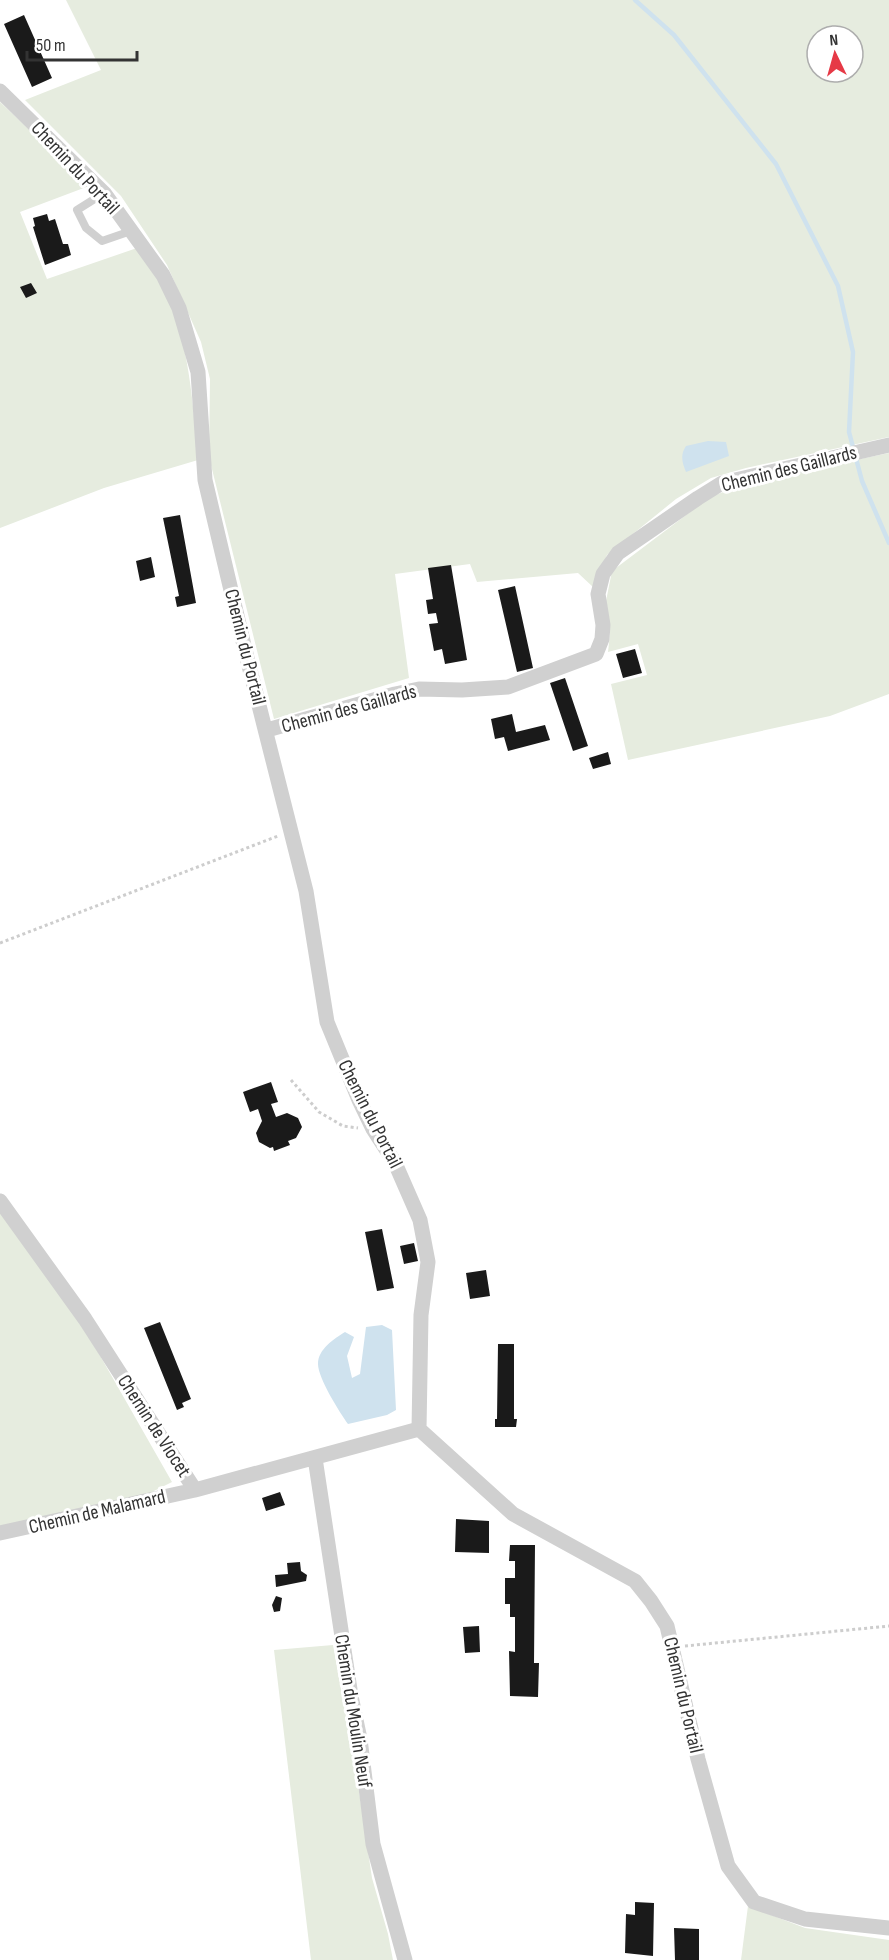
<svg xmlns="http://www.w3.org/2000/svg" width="889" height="1960" font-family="'Sofia Sans Condensed',sans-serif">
	<rect width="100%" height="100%" fill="#fff"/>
	<!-- green -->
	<path fill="#e6ecdf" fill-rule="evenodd" d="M 66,0 L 889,0 L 889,437 L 746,468 L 711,478 L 676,499 L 607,555 L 593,587 L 578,573 L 477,582 L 470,564 L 395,574 L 409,678 L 274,719 L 209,457 L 210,379 L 201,342 L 167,265 L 121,196 L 25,100 L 101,70 ZM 817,36 L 853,36 L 853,72 L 817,72 Z
		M 0,102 L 89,186 L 20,212 L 47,279 L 137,248 C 146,261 157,273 164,287 C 189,341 193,402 198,460 L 104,488 L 0,528 Z
		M 889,453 L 889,694 L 830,716 L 628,760 L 611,684 L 647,675 L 638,644 L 608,652 L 610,634 L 606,601 L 612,571 L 710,497 L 750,482 Z
		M 0,1210 L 78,1317 L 172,1482 L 148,1494 L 0,1527 Z
		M 333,1645 L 357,1778 L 372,1878 L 388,1934 L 393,1960 L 311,1960 L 274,1650 Z
		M 748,1906 L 805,1928 L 889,1940 L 889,1960 L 741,1960 Z"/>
	<!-- water -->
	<path fill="#cfe2ee" d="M 708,441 L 726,442 L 729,456 L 686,472 C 682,462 680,455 686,446 Z
		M 382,1325 L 392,1330 L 396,1410 L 387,1415 L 348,1424 C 340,1413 318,1378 318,1364 C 318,1349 334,1339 345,1332 L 354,1337 L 347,1356 L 352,1378 L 360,1374 L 366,1327 Z"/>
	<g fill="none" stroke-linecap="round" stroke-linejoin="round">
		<!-- stream -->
		<path stroke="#cfe2ee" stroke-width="4.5" d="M 635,0 L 674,35 L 776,164 L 838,286 L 853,352 L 849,432 L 862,481 L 889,543"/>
	</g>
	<!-- building -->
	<path fill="#1a1a1a" d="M 24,15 L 52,78 L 32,87 L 4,24 Z
		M 47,214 L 49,221 L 55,219 L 63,244 L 68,244 L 71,255 L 45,265 L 33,227 L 35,226 L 33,218 Z
		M 31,283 L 37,293 L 26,298 L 20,287 Z
		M 180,515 L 196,603 L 177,607 L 175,597 L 179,596 L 163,518 Z
		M 151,557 L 155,577 L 140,581 L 136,561 Z
		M 451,565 L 467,660 L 445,664 L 442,649 L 434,651 L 429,624 L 438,623 L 436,613 L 428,614 L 426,600 L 433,599 L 428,568 Z
		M 515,586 L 533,668 L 517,672 L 498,590 Z
		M 635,649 L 642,673 L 623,678 L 616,654 Z
		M 565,678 L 588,746 L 573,751 L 550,683 Z
		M 512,714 L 516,732 L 545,725 L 550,740 L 508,751 L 504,737 L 495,739 L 491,719 Z
		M 608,752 L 611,764 L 593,769 L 589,758 Z
		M 271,1082 L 278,1102 L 271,1104 L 276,1117 L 287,1113 L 298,1118 L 302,1127 L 296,1138 L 288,1141 L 290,1145 L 274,1151 L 273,1147 L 270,1148 L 259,1142 L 256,1133 L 262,1121 L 258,1109 L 250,1112 L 243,1092 Z
		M 382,1229 L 394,1288 L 377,1291 L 365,1232 Z
		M 414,1243 L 418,1261 L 404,1264 L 400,1246 Z
		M 486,1270 L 490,1296 L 470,1299 L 466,1273 Z
		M 160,1322 L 191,1399 L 182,1403 L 184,1407 L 177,1410 L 144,1328 Z
		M 498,1344 L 514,1344 L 514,1419 L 517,1419 L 516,1427 L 495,1427 L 495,1419 L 497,1419 Z
		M 280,1492 L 285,1505 L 266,1511 L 262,1498 Z
		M 456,1519 L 489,1521 L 489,1553 L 455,1552 Z
		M 510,1545 L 535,1545 L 534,1663 L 539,1663 L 538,1697 L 510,1696 L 509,1651 L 515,1652 L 515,1617 L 510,1617 L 510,1604 L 505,1604 L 505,1578 L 515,1578 L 515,1561 L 509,1561 Z
		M 300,1562 L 301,1571 L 307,1575 L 306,1581 L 276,1587 L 275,1575 L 288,1574 L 287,1563 Z
		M 276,1596 L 282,1598 L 280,1611 L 274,1612 L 272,1605 Z
		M 479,1626 L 480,1652 L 465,1653 L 463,1627 Z
		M 635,1902 L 654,1903 L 653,1956 L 625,1953 L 626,1914 L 635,1915 Z
		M 674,1928 L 699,1929 L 699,1960 L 675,1960 Z"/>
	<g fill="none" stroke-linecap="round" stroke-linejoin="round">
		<!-- path -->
		<path stroke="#cdcdcd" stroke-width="3" stroke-dasharray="3 3" stroke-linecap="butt" d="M 0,943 L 278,836
			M 291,1080 L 319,1112 L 343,1126 L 358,1128
			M 685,1646 L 889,1626"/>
		<!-- service -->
		<path stroke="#d0d0d0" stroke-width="8" d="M 104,193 L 77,210 L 86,228 L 102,241 L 131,231"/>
		<!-- minor -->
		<path stroke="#d0d0d0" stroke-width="15" d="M 0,91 L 104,193 L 163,275 L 179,308 L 198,372 L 205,480 L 247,658 L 306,891 L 327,1022 L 359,1100 L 373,1129 L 395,1163 L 420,1220 L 428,1262 L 421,1315 L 419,1429 L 513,1514 L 635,1581 L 651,1601 L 667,1626 L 698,1759 L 728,1866 L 754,1902 L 805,1919 L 889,1928
			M 267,730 L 395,694 L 419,689 L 462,690 L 508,687 L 596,654 L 602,639 L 603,625 L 598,594 L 603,574 L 618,553 L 698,498 L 722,483 L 889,445
			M 0,1201 L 85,1319 L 195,1490 L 419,1429
			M 315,1458 L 351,1696 L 360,1739 L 373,1844 L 405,1960
			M 0,1533 L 195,1490"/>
	</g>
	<g text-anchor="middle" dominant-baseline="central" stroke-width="6" stroke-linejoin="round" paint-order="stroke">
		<!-- street labels -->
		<g font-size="20" fill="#333" stroke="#fff">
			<text transform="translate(75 168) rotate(47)">Chemin du Portail</text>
			<text transform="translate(789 469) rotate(-14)">Chemin des Gaillards</text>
			<text transform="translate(245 647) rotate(76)">Chemin du Portail</text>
			<text transform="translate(349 709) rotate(-15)">Chemin des Gaillards</text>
			<text transform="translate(370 1114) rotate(63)">Chemin du Portail</text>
			<text transform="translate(154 1426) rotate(57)">Chemin de Viocet</text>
			<text transform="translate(97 1512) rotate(-13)">Chemin de Malamard</text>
			<text transform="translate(683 1695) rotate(77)">Chemin du Portail</text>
			<text transform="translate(353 1711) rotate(81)">Chemin du Moulin Neuf</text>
		</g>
	</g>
	<!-- north arrow -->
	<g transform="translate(835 54) rotate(355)"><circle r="28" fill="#ffffff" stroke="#adadad" stroke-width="1.5"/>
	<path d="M0-4.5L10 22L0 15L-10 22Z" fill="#e63946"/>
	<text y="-9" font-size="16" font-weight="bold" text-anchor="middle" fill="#333333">N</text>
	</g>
	<!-- scale -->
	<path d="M27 51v9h110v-9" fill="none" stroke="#333333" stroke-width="3"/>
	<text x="36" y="51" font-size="18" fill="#333333" stroke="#ffffff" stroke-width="4.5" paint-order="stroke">50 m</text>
</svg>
